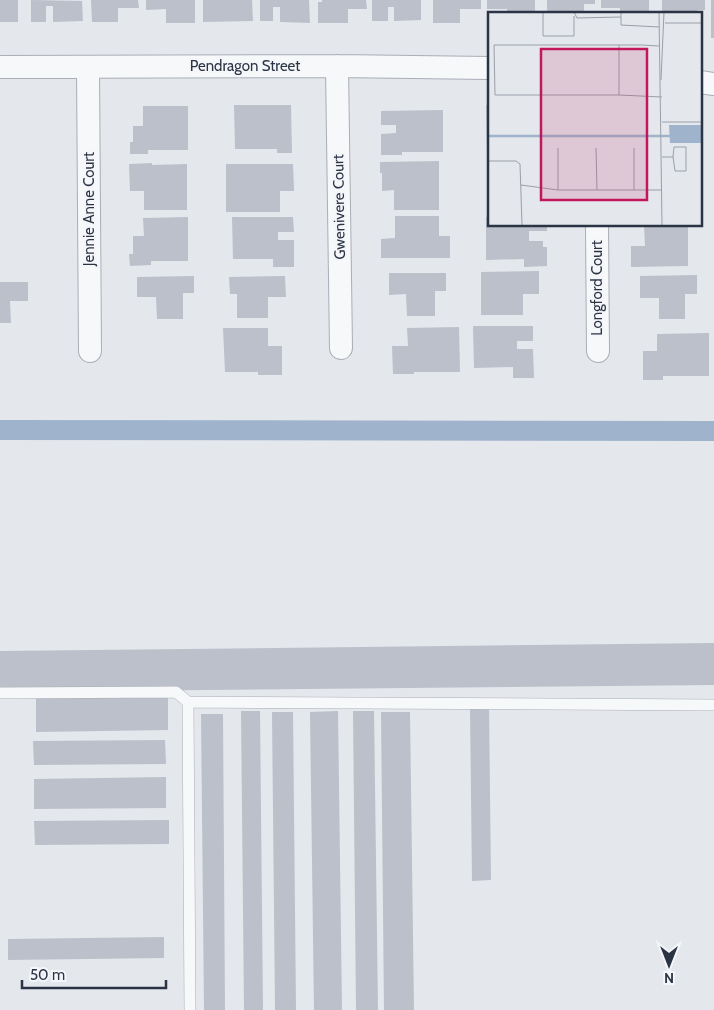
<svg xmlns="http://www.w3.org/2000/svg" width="714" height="1010" font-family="Cabin,sans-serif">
	<rect width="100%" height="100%" fill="#e4e7ec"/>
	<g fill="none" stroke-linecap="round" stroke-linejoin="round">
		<!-- canal -->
		<path stroke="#9fb4cc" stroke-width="20" d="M 0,430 L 714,431"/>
	</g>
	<!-- building -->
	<path fill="#bbc0ca" d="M 0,0 L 18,0 L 18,22 L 0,22 Z
		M 31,0 L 82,1 L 83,21 L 53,22 L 53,6 L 46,6 L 46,22 L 31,22 Z
		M 91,0 L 138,0 L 139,8 L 118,8 L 118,22 L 92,22 Z
		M 146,0 L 195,0 L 195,23 L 166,23 L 166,9 L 146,10 Z
		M 203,0 L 252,0 L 253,21 L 203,22 Z
		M 260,0 L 309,0 L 310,23 L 280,22 L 280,7 L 273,7 L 273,21 L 260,21 Z
		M 322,0 L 366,0 L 367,9 L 348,9 L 348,23 L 318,23 L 318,2 L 322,2 Z
		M 372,0 L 421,0 L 421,20 L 394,21 L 394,7 L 388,7 L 388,21 L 372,21 Z
		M 433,0 L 481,0 L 481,9 L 460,9 L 460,23 L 433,23 Z
		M 487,0 L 535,0 L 535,14 L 507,14 L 507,9 L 487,9 Z
		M 547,0 L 595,0 L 595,4 L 584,4 L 584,14 L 547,14 Z
		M 601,0 L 649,0 L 649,14 L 620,14 L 620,8 L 601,8 Z
		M 662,0 L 705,0 L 705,10 L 697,10 L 697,14 L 662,14 Z
		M 711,0 L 714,0 L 714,38 L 711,38 Z
		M 234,105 L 291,105 L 292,153 L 277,153 L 277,149 L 235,149 Z
		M 486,105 L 489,105 L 489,152 L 487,152 Z
		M 143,106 L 188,106 L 188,150 L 148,150 L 148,154 L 130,154 L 130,142 L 133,142 L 133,126 L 143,126 Z
		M 443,110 L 443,152 L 402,152 L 402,155 L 381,155 L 381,134 L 396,133 L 396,125 L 381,125 L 381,111 Z
		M 439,161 L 439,210 L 394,210 L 394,190 L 382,191 L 382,173 L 380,173 L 380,162 Z
		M 152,163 L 152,165 L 187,164 L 187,210 L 144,210 L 144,191 L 130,191 L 129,164 Z
		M 226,164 L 293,164 L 294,191 L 280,191 L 280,212 L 226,212 Z
		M 395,216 L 439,216 L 439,236 L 450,236 L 450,258 L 381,258 L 381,239 L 395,238 Z
		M 188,217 L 188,261 L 151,261 L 151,265 L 130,266 L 129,254 L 133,254 L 133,236 L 144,236 L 143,218 Z
		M 232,217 L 293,217 L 294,232 L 278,232 L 278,240 L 294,240 L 294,267 L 273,267 L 273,259 L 233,259 Z
		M 486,217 L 489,217 L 489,225 L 547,225 L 547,231 L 529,231 L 529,241 L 543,241 L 543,247 L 547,247 L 547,266 L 524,267 L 524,259 L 486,260 Z
		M 644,225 L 688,225 L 688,266 L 631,267 L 631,246 L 645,246 Z
		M 539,271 L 539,294 L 523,294 L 523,315 L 481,315 L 481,272 Z
		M 389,273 L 446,273 L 446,291 L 435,291 L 435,316 L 407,316 L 406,294 L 389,295 Z
		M 697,275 L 697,294 L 685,294 L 685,319 L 659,319 L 659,298 L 640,298 L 640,276 Z
		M 194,276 L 194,293 L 183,293 L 183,319 L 157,319 L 156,297 L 137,297 L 137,277 Z
		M 285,276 L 286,297 L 268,297 L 268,318 L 237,318 L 237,294 L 230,294 L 229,277 Z
		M 0,282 L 28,282 L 28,301 L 10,301 L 11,323 L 0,323 Z
		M 473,326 L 533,326 L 533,341 L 517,341 L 517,349 L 533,349 L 534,378 L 513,378 L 513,367 L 474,368 Z
		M 459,327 L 460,372 L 414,372 L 414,374 L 393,374 L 392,346 L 408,346 L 407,328 Z
		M 223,328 L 268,328 L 268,346 L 282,346 L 282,375 L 258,375 L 258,372 L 225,372 Z
		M 709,333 L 709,376 L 663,376 L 663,380 L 643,380 L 643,351 L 657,351 L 657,334 Z
		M 714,643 L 714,685 L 0,692 L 0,651 Z
		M 168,693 L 168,730 L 36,732 L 36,695 Z
		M 470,707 L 489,707 L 491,880 L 472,881 Z
		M 241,711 L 260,711 L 263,1010 L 244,1010 Z
		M 338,711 L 342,1010 L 314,1010 L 310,712 Z
		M 353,711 L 374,711 L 378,1010 L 356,1010 Z
		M 272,712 L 293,712 L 296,1010 L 275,1010 Z
		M 381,712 L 410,712 L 414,1010 L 384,1010 Z
		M 201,714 L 223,714 L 225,1010 L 204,1010 Z
		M 165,740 L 166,764 L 34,765 L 33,741 Z
		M 166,777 L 166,808 L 34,809 L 34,779 Z
		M 169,820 L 169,844 L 35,845 L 34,821 Z
		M 164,937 L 164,958 L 8,960 L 8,939 Z"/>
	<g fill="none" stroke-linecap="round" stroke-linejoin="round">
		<!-- lane casing -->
		<g stroke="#a9aeb7" stroke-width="12">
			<path id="lane" d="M 0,693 L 176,692 L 188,702
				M 190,1010 L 188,702 L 714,705"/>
		</g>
		<!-- street casing -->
		<g stroke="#a9aeb7" stroke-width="24">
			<path id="street" d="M 337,66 L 341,348
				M 0,67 L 337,66 L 489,68
				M 88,67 L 90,351
				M 700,82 L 714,84
				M 597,225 L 598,351"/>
		</g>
		<!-- lane -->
		<use href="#lane" stroke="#f7f8fa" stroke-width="11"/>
		<!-- street -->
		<use href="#street" stroke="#f7f8fa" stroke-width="22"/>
	</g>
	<g text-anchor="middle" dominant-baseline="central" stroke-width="4.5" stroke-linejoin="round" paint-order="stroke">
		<!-- street labels -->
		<g font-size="15" fill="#2b3445" stroke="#f4f6f9">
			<text x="245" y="66">Pendragon Street</text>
			<text transform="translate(339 207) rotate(-91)">Gwenivere Court</text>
			<text transform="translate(89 209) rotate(-90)">Jennie Anne Court</text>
			<text transform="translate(597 288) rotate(-90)">Longford Court</text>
		</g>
	</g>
	<!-- overview -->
	<g transform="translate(488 12)">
		<rect width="214" height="214" fill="#e4e7ec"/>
		<path d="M 181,113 L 214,113 L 214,131 L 182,131 Z" fill="#9fb4cc"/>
		<path fill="none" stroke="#9fb4cc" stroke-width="2.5" d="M 0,124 L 184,124"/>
		<path fill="none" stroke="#9a9fa9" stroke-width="1" d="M 55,0 L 55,24 L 86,24 L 86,4M 86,0 L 89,6 L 133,5M 133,0 L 133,13 L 171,15M 171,0 L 174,213M 177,11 L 214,11M 131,33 L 131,83 L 7,83 L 6,33 L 153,33 L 171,34M 173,68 L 176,0M 131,83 L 174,85M 174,110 L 214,110M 70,136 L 70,178M 108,136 L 109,178M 146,136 L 146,178M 174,145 L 185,145 L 187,159 L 198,159 L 198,135 L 186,135 L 185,145M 0,149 L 28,149 L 32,152 L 34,213M 33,173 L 70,178 L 174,178"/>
		<path fill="#c2185b" fill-opacity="0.15" stroke="#c2185b" stroke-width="2.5" d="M 53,37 L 159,37 L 159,188 L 53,188 Z"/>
		<rect width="214" height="214" fill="none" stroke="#2b3445" stroke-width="2.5"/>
	</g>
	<!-- north arrow -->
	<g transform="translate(669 965) rotate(180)" stroke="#f4f6f9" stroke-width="4" paint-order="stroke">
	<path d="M0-4L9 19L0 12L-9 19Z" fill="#2b3445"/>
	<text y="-8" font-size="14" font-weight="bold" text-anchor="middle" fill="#2b3445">N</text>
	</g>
	<!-- scale -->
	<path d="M22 980v8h144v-8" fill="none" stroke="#2b3445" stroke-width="2.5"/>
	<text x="30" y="980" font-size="15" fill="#2b3445" stroke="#f4f6f9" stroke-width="4" paint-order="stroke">50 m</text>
</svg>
